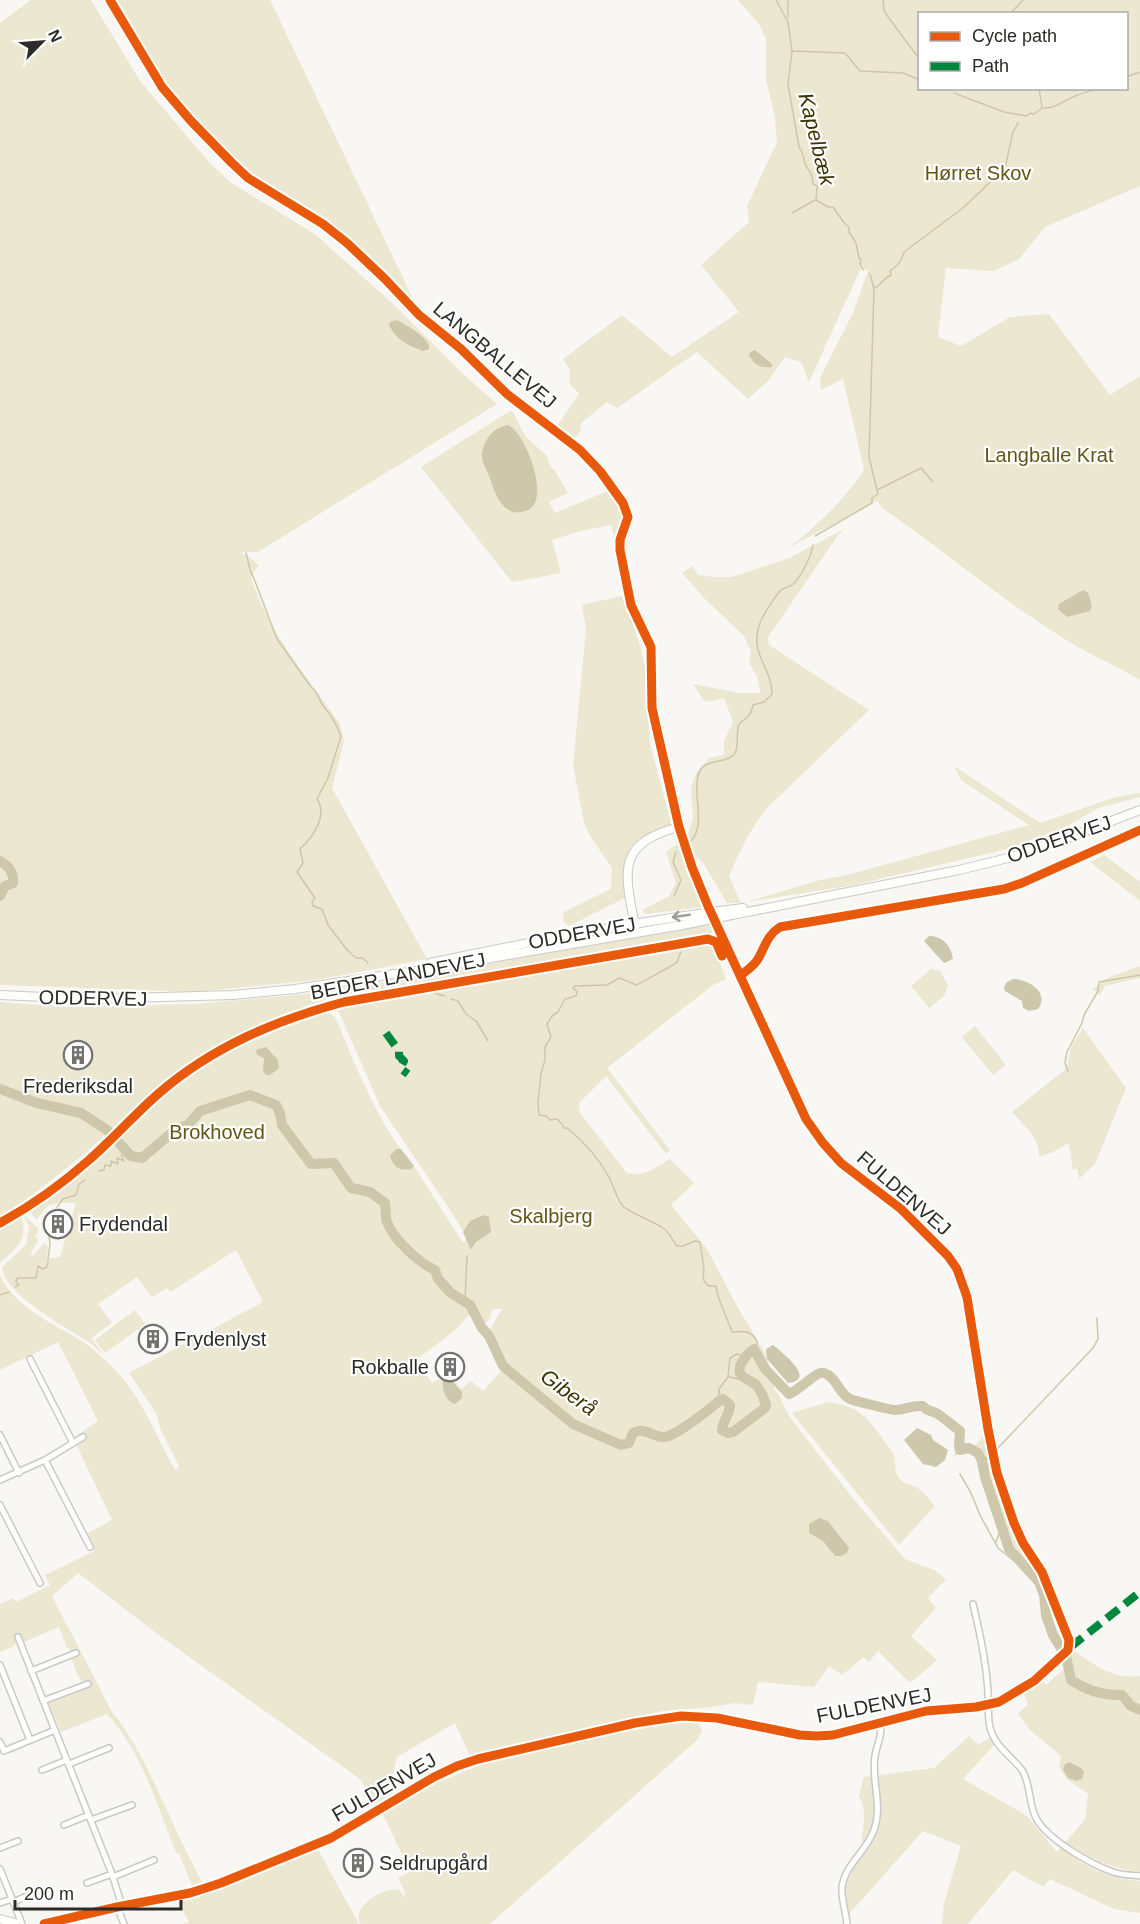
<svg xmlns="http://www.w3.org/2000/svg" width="1140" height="1924" font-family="Arial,sans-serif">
	<rect width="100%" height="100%" fill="#f8f7f4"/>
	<!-- green -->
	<path fill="#ece7d0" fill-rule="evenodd" d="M 31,0 L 91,0 L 140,81 L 208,161 L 230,182 L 316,235 L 392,303 L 462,373 L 497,404 L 258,552 L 241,552 L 259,565 L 251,576 C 263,625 311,682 340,724 L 344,741 L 332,788 L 427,959 L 316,980 L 195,992 L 0,985 L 0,23 Z
		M 115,0 L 270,0 L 414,301 L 385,272 L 340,230 L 319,214 L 250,172 L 234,160 L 166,84 Z
		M 738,0 L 1140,0 L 1140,186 L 1045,227 L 1019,259 L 994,271 L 946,268 L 938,337 L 961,346 L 1010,317 L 1049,314 L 1110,395 L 1140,376 L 1140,680 C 1114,664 1085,653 1060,636 C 998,597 942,549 882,508 L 877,501 L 788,548 C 815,528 846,498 864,470 L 843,379 L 821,390 L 820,378 L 853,313 L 868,271 L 861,268 L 809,382 L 801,362 L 785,357 L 768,381 L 748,399 L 697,352 L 617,408 L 607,402 L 581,423 L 580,432 L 574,440 L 557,426 L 579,394 L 569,383 L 570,370 L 563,359 L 622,315 L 672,357 L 739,312 L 701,265 L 749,222 L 747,206 L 777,142 L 775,117 L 766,80 L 766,39 L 759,24 ZM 920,14 L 1126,14 L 1126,88 L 920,88 Z
		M 510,411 L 513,412 L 525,436 L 547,456 L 550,466 L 555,471 L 568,493 L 549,502 L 555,513 L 610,490 C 622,511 627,512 618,537 L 615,538 L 611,525 L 580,531 L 552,540 L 561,573 L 512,582 L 421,467 Z
		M 846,528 L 839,534 L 768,637 L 769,645 L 869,710 L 766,809 C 750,830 739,852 729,876 L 741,903 L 727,903 L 704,864 L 696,857 L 688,834 L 693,818 L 691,788 L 696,773 L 709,758 L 724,755 L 724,741 L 733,722 L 724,698 L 705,702 L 693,684 L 740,693 L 760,693 C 759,681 757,673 749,664 L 751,652 L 744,636 L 704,598 L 682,573 L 692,566 L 698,575 L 713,577 L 732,577 L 789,558 Z
		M 621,596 L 627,597 L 629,612 L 641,649 L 645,667 L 650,744 L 672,826 C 629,841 622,852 625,898 L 569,926 L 563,921 L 564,912 L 611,889 L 612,868 L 590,836 L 584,823 L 573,765 L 586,629 L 582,605 Z
		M 954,766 L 1040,823 L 1116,797 L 1140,793 L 1140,797 L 1098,808 L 1064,828 L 1007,849 L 854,885 L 746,902 L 820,880 L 847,875 L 1029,825 L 961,780 Z
		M 679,843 L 704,907 L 645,914 L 642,910 L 669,896 L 676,883 L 666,852 Z
		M 1104,855 L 1140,882 L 1140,901 L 1090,862 Z
		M 711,923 L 715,928 L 709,937 L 444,982 L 383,990 L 339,999 L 333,997 L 281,1015 L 230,1038 L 155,1089 L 84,1154 L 39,1190 L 0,1217 L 0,1002 L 69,1007 L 196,1004 L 317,993 L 437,973 L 630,937 L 658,934 Z
		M 707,943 L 713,945 L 726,979 L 713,985 L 607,1068 L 670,1150 L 666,1154 L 606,1076 L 579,1103 L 580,1113 L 626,1172 C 642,1179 656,1167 670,1159 L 694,1183 L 671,1205 L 707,1249 L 738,1308 L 765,1353 L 775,1382 L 774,1389 L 779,1395 L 789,1416 L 851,1496 L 905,1559 L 934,1570 L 946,1579 L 928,1598 L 936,1608 L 911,1636 L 937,1660 L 914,1680 L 909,1682 L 878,1651 L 869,1662 L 864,1657 L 842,1675 L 829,1666 L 814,1687 L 758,1682 L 753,1705 L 734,1703 L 712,1707 L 661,1711 L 505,1746 L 471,1758 L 455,1723 L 397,1757 L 393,1773 L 394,1797 L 379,1808 L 360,1779 L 160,1636 L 78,1573 L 52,1596 L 112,1712 C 136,1741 151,1776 167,1810 C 178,1836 191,1861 204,1886 L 193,1888 L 179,1854 L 176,1853 C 157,1805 142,1752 107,1714 L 61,1732 L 48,1702 L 91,1685 L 89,1682 L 84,1683 L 79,1678 L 71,1658 L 78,1654 L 72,1653 L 69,1648 L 67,1648 L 59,1627 L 24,1642 L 21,1635 L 16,1637 L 17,1642 L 13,1647 L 0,1652 L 0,1604 L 13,1598 L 16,1602 L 50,1585 L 45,1575 L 94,1551 L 86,1534 L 112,1520 L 73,1438 L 98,1421 L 58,1342 L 0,1370 L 0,1275 C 13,1306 52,1323 80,1340 C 92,1347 109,1363 118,1373 C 144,1401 157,1439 176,1471 L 179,1466 L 161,1430 L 156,1413 L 129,1373 L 263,1302 L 236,1250 L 170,1292 L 167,1288 L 152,1297 L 137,1277 L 98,1304 L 112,1323 L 91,1338 L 105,1356 C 99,1350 93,1345 86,1340 C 65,1327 4,1294 2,1267 L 26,1245 L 29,1228 L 24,1215 L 39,1229 L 35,1237 L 39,1239 L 30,1254 L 33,1256 L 44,1243 L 48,1246 L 47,1259 L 60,1257 L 76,1203 C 67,1203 52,1201 46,1208 C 42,1211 40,1216 37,1220 L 31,1213 L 32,1210 L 91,1164 L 168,1091 L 235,1046 L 272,1030 L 322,1012 L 329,1013 L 335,1017 C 355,1062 371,1109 401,1149 L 396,1149 L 411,1169 L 414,1166 L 463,1243 L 468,1239 L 454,1216 L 380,1106 L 338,1010 L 342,1005 L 661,953 ZM 492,1309 L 502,1309 L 485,1338 L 496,1354 L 503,1369 L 483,1391 L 471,1381 L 461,1389 L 448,1374 L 432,1383 L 416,1360 L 453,1332 L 473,1311 L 482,1328 L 490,1318 Z
		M 1140,966 L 1140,979 L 1139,978 L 1105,986 L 1100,995 L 1093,989 L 1107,978 Z
		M 931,969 L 940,971 L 948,985 L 945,995 L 929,1008 L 911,986 Z
		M 975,1026 L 1006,1065 L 993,1075 L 962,1037 Z
		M 1083,1028 L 1126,1088 L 1095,1164 L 1079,1179 L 1077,1168 L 1073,1170 L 1069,1143 L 1053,1152 L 1039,1157 C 1040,1138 1025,1127 1012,1112 L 1067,1068 L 1071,1047 Z
		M 20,1215 C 30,1239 17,1247 0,1263 L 0,1226 Z
		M 135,1310 L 145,1324 L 105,1353 L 95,1340 Z
		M 828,1402 C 857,1406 864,1414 881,1436 C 885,1443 891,1449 894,1456 C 896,1463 894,1472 899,1478 C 905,1486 912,1484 919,1489 C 925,1493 930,1500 935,1506 L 899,1545 L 792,1413 Z
		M 985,1432 L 985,1440 L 993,1469 L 1025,1551 L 1023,1569 L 1007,1550 L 977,1455 L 969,1451 L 961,1452 L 954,1457 L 955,1451 L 964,1442 L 973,1446 L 978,1443 Z
		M 1073,1650 C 1094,1665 1112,1679 1140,1676 L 1140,1872 C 1111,1869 1090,1858 1066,1842 L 1085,1819 L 1088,1794 L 1067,1779 L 1059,1767 L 1061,1756 L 1029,1729 L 1018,1714 L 1028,1704 L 1024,1694 L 1041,1679 L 1046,1685 L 1066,1667 L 1064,1658 Z
		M 693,1721 L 700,1724 L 702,1732 L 696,1741 L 490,1924 L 361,1924 C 349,1907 385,1886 399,1890 L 405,1898 L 405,1892 L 398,1878 L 410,1872 L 382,1812 L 430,1786 L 472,1768 L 504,1758 L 662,1724 Z
		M 969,1736 L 978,1745 L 989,1738 L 994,1745 L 963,1779 L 1026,1815 L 1057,1852 L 1062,1847 C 1083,1868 1111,1879 1140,1881 L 1140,1913 L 1114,1909 L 1050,1879 L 1043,1887 L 1013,1870 L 968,1924 L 942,1924 L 944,1903 L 961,1846 L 923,1831 L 849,1914 L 845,1887 L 848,1876 L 874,1839 L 880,1825 L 881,1813 L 874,1813 L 872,1830 L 863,1842 L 861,1841 C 864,1825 867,1811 859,1796 L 864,1777 L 934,1768 Z
		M 317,1848 L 359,1924 L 182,1924 L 189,1922 L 177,1901 L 243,1879 Z"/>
	<!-- water -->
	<path fill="#cdc7ab" d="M 397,320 C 409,327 422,333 429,345 L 429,349 L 423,351 C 409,346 396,340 389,325 L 390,322 Z
		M 755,350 L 772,364 L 772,367 C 760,368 756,366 749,356 L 750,352 Z
		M 508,425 C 526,433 551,500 528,510 C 503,521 495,493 489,476 C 486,469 481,460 482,454 C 484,439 494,427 508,425 Z
		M 1083,590 L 1088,593 L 1092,606 L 1090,611 L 1067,617 L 1058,609 L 1059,604 Z
		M 929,936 C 942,936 951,945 953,959 L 944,963 L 924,941 Z
		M 1013,979 C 1029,979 1050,993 1038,1009 L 1029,1011 L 1023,1008 L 1022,1001 L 1005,991 L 1004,987 L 1007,982 Z
		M 266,1047 L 278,1060 L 279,1068 L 270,1075 L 266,1075 L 263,1071 L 264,1058 L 257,1055 L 256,1050 Z
		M 396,1149 L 401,1149 L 414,1166 L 411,1169 C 399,1171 394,1168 390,1156 Z
		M 484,1215 L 489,1217 L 491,1232 L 476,1242 L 471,1250 L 463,1232 L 470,1221 Z
		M 773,1345 C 781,1352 818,1379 788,1383 L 767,1359 L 766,1349 Z
		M 448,1376 L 462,1392 L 462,1398 L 455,1404 C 444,1401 442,1388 443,1378 Z
		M 917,1428 L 931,1435 L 933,1440 L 948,1450 L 945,1460 L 936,1467 L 923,1464 L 904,1440 Z
		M 819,1518 L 828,1521 L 849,1548 L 847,1553 L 841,1556 L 835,1556 L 823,1541 L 809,1533 L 809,1524 Z
		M 1069,1762 L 1081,1768 L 1084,1772 L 1082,1779 L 1077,1781 L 1068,1778 L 1063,1770 L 1064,1765 Z"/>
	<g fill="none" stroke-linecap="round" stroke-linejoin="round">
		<!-- stream -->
		<path stroke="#cdc7ab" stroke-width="1.5" d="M 776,0 L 788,22 L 792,51 L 788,84 L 799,147 C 804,153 803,159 806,166 C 811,174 812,173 813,184 L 817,186 L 816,200 L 828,207 L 833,207 L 845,224 L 849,227 L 849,232 L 856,243 L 859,258 L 861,259 L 860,264 L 863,270
			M 788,0 L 788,17
			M 883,0 L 884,10 L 886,14 L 920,60
			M 1010,14 L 1023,0
			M 792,51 L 845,53 L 860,71 L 903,73 L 920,80
			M 1126,77 L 1140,72
			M 942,88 L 944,89
			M 1039,88 L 1042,108
			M 954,93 L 1004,112 L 1027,116 L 1030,113 L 1034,114 L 1042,108 C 1056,109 1063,101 1075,96 C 1082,93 1091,91 1099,88
			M 792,213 L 815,200
			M 874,288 C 882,285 883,278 891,275 L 890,271 C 898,265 902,261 904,252 L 963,208 L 1005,168 L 1013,132 L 1018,123
			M 877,490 L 921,468 L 933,482
			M 815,536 L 872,503 L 872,498 L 878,494 L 869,457 L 874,289 L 870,274
			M 246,553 C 249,561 248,569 253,576 L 277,639 L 311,687 C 320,694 318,700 324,707 C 331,715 337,725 341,736 L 328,778 L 317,799 C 328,816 313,837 300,849 L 303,863 L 297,872 L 315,898 L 312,902 L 313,906 L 322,909 L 328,925 L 348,951 L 356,958 L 363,958 L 368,963
			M 691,841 C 708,823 689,788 701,769 C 706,761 723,762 731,757 C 740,752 736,737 738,727 C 740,720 747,720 750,714 C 752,711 752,708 753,705 L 764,702 L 772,694 C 772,667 748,653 760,623 C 763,615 774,598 780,591 C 783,588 788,587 792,585 C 800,579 812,555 813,545
			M 674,896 L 681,880 L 673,862 L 676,852
			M 681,952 C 680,953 678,960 677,962 C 675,965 643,981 637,985 L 619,978 L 607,985 L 575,986 L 573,989 L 577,991 L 576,996 L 565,999 L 558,1012 L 553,1015 L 547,1024 L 551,1037 L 545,1047 L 545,1060 L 541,1073 L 538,1102 L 539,1115 L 546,1116 L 550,1120 L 557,1119 L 562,1124 L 564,1128 L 567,1128 C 583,1141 599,1159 609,1177 C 614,1187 616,1198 623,1206 C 628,1212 655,1222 663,1228 C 670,1233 672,1240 677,1246 L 683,1246 L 695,1241 L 700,1242 L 704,1269 L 703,1279 L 708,1286 L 716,1286 C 716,1296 728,1320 732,1332 C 743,1331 751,1330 757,1341 L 756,1351
			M 429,991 L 444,996
			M 451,999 L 458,1001 L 466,1014 L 476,1021 L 488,1041
			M 1068,1072 L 1065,1063 L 1067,1052 L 1082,1023 L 1084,1015 L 1098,991 L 1099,982 L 1140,975
			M 99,1171 L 104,1170 L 105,1165 L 111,1166 L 111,1161 L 118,1164 L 117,1158 L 124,1161 L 121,1155 L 131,1156
			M 57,1207 L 63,1199 L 76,1195 L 79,1184 L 85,1180
			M 48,1259 L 50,1244 L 48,1227 L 54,1212
			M 15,1287 L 19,1285 L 16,1282 L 17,1278 L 36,1278 L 38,1266 L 43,1269 L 47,1267 L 48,1262
			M 0,1295 L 9,1292
			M 465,1302 L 467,1256
			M 730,1377 L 738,1379
			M 720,1400 L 719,1389 L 728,1377 L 730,1358 L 737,1354 L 745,1358
			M 996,1450 L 1093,1348 L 1098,1339 L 1097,1318
			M 981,1460 L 989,1457
			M 960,1474 L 971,1493 L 980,1515 L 998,1548 L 1015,1562 L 1021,1562
			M 996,1542 L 1002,1526"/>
		<!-- river -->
		<path stroke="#cdc7ab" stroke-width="10" d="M 0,861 C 9,866 14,873 13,883 L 5,886 L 0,896
			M 0,1089 L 37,1103 L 81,1113 L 107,1130 L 131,1156 L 142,1158 L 175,1130 L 188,1125 L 200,1111 L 250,1095 L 276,1105 L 280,1113 L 282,1125 L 311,1164 L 334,1163 L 351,1188 L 370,1192 L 385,1203 C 386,1209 385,1216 387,1222 C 393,1239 419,1263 435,1270 L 438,1279 L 451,1293 L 470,1305 L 482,1328 L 489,1336 L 503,1366 L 573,1424 L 621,1445 L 629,1443 L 633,1433 C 645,1426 653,1438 665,1437 C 677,1435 710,1409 720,1400 L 723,1399 L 730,1405 C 730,1414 723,1420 722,1430 L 728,1433 L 733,1432 L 765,1408 L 766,1405 C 764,1398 760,1389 755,1384 C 750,1380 743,1379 740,1373 C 737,1365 749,1352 754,1349 L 765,1369 L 789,1394 C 800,1390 816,1371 824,1373 C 837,1377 838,1393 850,1399 C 855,1401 891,1410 895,1410 C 905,1410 911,1405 923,1406 C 927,1412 930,1410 936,1413 C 939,1414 956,1428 960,1431 L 959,1447 L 960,1450 L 969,1448 L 978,1453 L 982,1461 L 985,1477 L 1009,1549 L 1039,1582 L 1044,1595 L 1046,1615 L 1053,1635 L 1066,1656 L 1071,1680 C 1088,1691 1102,1695 1122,1695 L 1131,1706 L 1140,1710"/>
		<!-- street casing -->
		<g stroke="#cac9c7" stroke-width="8">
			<path id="street" d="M 740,976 C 746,971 754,966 758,959 C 765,947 767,935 780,927 L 1004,889 L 1022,883 L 1140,830
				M 0,1223 C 32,1206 62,1183 89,1159 C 113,1138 135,1113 159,1093 C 211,1050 269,1022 334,1005
				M 30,1359 L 73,1443
				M 0,1435 L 19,1473
				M 45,1460 L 90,1547
				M 0,1480 L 45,1460 L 83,1437
				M 0,1505 L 40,1583
				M 973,1604 C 980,1633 987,1665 988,1694 C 989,1706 987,1720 991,1731 C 996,1747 1012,1757 1022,1770 C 1031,1784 1028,1802 1036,1818 C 1047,1839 1090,1864 1113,1872 C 1122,1875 1131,1875 1140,1876
				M 18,1637 L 112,1874 L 122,1906
				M 0,1665 L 30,1740
				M 31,1671 L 76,1653
				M 43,1701 L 88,1684
				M 0,1742 L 4,1751 L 55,1730
				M 69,1764 L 109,1748
				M 42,1770 L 67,1760
				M 91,1820 L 132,1805
				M 64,1825 L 89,1815
				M 0,1848 L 18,1841
				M 0,1869 L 22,1924
				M 113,1877 L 154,1860
				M 87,1883 L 112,1874
				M 13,1902 L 39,1891
				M 0,1903 L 12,1899
				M 117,1907 L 124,1924
				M 847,1924 C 846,1912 841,1899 842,1887 C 845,1864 867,1851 874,1830 C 883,1805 871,1780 875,1756 C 877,1745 882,1735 881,1724"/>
		</g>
		<!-- secondary casing -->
		<g stroke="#cac9c7" stroke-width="10">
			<path id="secondary" d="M 110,0 L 162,87 L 191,121 L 232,163 L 248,178 L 323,224 L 347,243 L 385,279 L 419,315 L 461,349 L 507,394 L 580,450 L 600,471 L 623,503 L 628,517 L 620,540 L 620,550 L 631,605 L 651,647 L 652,708 L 679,827 L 692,867 L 708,906
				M 635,927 C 625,872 615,844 679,827
				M 430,963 C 534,941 638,921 743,908
				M 0,995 L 89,999 L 233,995 L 295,989 L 428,969 L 682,925 L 959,870 L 1008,858 L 1070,837 L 1140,810
				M 0,1919 L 19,1924
				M 44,1924 L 117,1907 L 190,1893 L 221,1883 L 331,1838 L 434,1777 L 457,1766 L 478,1759 L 635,1723 L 681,1716 L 717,1718 L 800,1735 L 817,1736 L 833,1735 L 926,1711 L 976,1707 L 999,1702 L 1034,1681 L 1068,1650 L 1070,1645 L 1069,1640 L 1049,1587 L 1042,1572 L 1023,1543 L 1014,1523 L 997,1473 L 988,1429 L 967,1297 L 957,1269 L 948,1256 L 924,1230 L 901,1209 L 841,1163 L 823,1143 L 806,1119 L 792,1091 L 716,924"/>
		</g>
		<!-- street -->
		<use href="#street" stroke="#fefefd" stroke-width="5"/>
		<!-- secondary -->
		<use href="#secondary" stroke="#fefefd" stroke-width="8"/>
		<!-- quiet -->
		<path stroke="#00873e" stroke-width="8" stroke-dasharray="15 8" stroke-linecap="butt" d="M 386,1033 L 399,1051 L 399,1056 L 404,1061 L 400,1068 L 408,1074
			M 1070,1645 L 1073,1645 L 1140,1592"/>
		<!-- cycleway casing -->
		<g stroke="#fff" stroke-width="13">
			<path id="cycleway" d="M 740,976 C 746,971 754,966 758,959 C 765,947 767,935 780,927 L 1004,889 L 1022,883 L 1140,830
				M 0,1223 C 31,1206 62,1184 89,1160 C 113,1139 134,1115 158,1094 C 212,1047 276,1020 344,1002 L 708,939 L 716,942 L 722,956
				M 44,1924 L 117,1907 L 190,1893 L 221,1883 L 331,1838 L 434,1777 L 457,1766 L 478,1759 L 635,1723 L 681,1716 L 717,1718 L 800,1735 L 817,1736 L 833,1735 L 926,1711 L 976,1707 L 999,1702 L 1034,1681 L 1068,1650 L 1069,1640 L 1042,1572 L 1023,1543 L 1014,1523 L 997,1473 L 988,1429 L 967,1297 L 957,1269 L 948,1256 L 901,1209 L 841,1163 L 823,1143 L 806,1119 L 708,906 L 692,867 L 679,827 L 652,708 L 651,647 L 631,605 L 620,550 L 620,540 L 628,517 L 623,503 L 600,471 L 580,450 L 507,394 L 461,349 L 419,315 L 385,279 L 347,243 L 323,224 L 248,178 L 232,163 L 191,121 L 162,87 L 110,0"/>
		</g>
		<!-- cycleway -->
		<use href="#cycleway" stroke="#e8590c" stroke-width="9"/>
	</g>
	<!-- one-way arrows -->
	<defs><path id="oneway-shaft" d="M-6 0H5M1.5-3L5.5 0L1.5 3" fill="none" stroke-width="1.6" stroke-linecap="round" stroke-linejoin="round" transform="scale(1.5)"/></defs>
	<use stroke="#a09f9e" href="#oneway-shaft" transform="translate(681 916) rotate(172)"/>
	<!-- icons -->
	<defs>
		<g id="building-ring" transform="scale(1.5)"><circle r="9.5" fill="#fff" stroke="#737270" stroke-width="1.5"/><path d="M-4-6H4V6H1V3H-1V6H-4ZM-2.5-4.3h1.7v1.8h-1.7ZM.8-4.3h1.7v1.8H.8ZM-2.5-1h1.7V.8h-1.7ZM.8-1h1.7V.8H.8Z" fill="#737270"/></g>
	</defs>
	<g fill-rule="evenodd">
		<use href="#building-ring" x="78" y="1055"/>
		<use href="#building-ring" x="58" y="1224"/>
		<use href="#building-ring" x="153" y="1339"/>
		<use href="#building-ring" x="450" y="1367"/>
		<use href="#building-ring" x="358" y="1863"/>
	</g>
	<g text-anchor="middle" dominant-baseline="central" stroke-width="4.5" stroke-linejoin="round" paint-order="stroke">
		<!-- park labels -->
		<g font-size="20" fill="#625515" stroke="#fff">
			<text x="978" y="173">Hørret Skov</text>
			<text x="1049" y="455">Langballe Krat</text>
			<text x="217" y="1132">Brokhoved</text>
			<text x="551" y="1216">Skalbjerg</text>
		</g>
		<!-- street labels -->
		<g font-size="20" fill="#2c2b29" stroke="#fff">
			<text transform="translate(495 355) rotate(40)">LANGBALLEVEJ</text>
			<text transform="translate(1059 839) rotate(-19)">ODDERVEJ</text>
			<text transform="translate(582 933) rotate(-10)">ODDERVEJ</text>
			<text transform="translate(398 976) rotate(-11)">BEDER LANDEVEJ</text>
			<text transform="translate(93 998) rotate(1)">ODDERVEJ</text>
			<text transform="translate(904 1193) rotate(41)">FULDENVEJ</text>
			<text transform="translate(874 1705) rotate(-11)">FULDENVEJ</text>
			<text transform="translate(384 1787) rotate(-30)">FULDENVEJ</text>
		</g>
		<!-- poi labels -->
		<g font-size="20" fill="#2c2b29" stroke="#fff" text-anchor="start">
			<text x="78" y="1086" text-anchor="middle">Frederiksdal</text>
			<text x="79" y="1224">Frydendal</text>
			<text x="174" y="1339">Frydenlyst</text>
			<text x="429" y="1367" text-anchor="end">Rokballe</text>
			<text x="379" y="1863">Seldrupgård</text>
		</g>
		<!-- water labels -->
		<g font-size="21" font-style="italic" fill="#3d3301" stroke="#fff">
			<text transform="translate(817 139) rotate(76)">Kapelbæk</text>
			<text transform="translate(569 1392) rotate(36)">Giberå</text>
		</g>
	</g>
	<!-- legend -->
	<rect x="918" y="12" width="210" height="78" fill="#ffffff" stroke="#abaaa9" stroke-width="1.5"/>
	<rect x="930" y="32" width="30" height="9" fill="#e8590c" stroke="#abaaa9" stroke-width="1.5"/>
	<text x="972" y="42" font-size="18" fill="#2c2b29">Cycle path</text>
	<rect x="930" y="62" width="30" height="9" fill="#00873e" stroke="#abaaa9" stroke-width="1.5"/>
	<text x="972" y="72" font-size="18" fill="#2c2b29">Path</text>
	<!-- north arrow -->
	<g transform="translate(42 42) rotate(65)" stroke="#ffffff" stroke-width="4.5" paint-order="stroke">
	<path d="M0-4.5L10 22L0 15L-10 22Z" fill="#2c2b29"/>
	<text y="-9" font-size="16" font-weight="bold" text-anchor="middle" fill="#2c2b29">N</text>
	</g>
	<!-- scale -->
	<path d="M15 1900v9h166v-9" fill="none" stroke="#2c2b29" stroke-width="3"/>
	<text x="24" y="1900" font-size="18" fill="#2c2b29" stroke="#ffffff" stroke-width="4.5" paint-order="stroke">200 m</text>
</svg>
